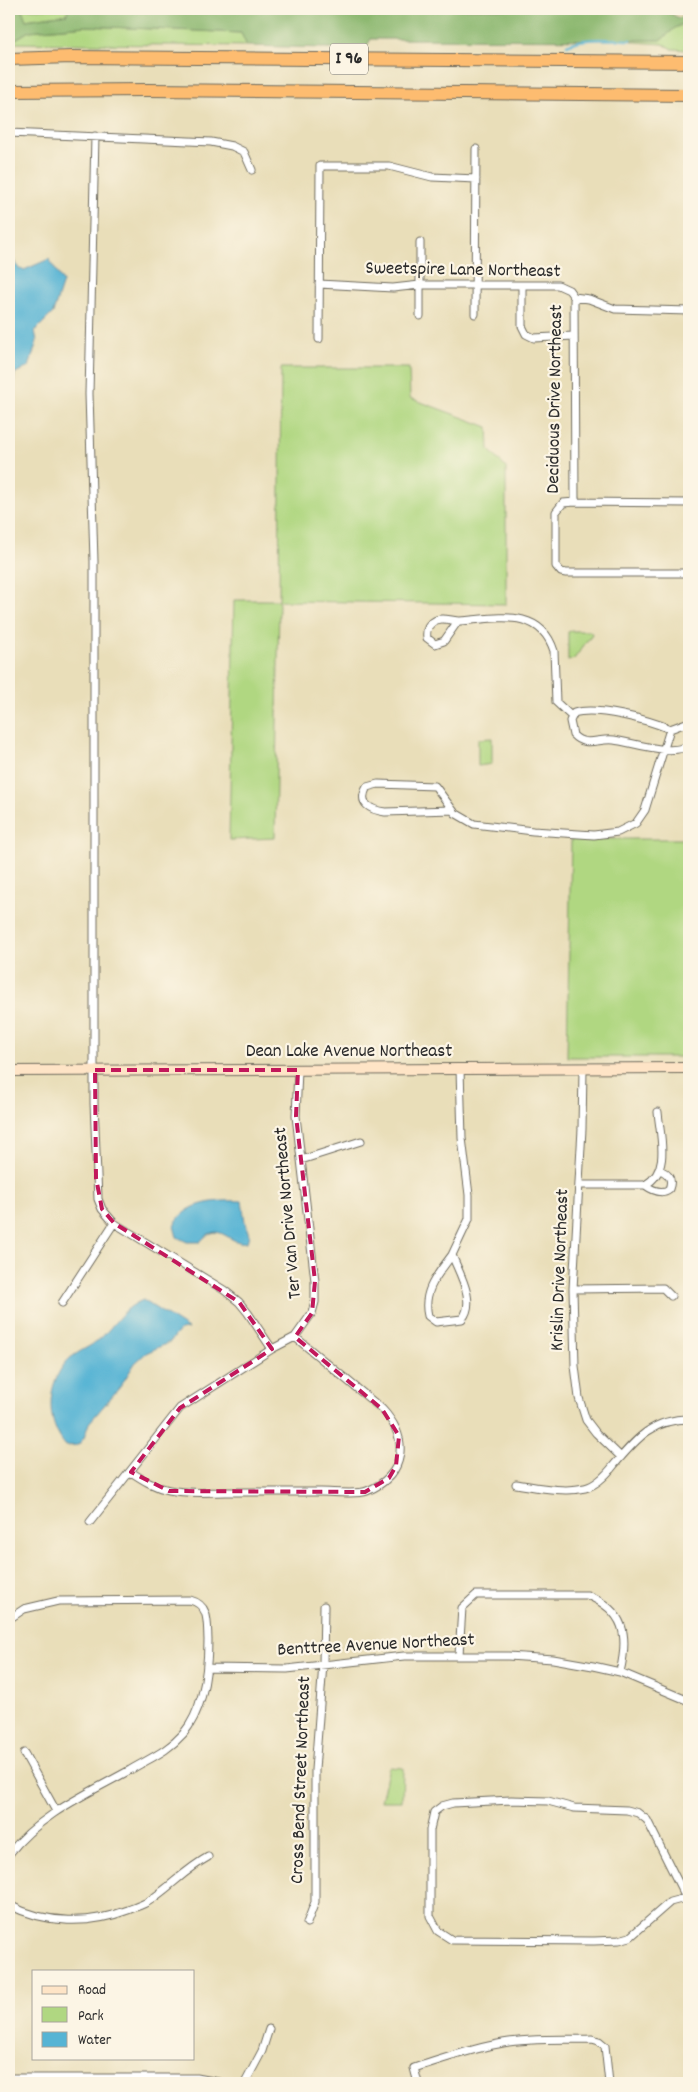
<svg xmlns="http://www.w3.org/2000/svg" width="698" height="2092" font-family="Dekko,sans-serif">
	<rect width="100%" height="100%" fill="#fcf5e5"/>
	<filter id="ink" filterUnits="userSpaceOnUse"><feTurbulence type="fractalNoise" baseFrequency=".02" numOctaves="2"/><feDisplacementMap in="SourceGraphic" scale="10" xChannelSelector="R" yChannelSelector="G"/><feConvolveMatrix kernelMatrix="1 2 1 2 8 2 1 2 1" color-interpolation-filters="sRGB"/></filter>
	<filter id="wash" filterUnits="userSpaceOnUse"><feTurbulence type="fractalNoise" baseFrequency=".0096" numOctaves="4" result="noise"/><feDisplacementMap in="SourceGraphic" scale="20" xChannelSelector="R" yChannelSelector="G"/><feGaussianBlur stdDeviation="1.12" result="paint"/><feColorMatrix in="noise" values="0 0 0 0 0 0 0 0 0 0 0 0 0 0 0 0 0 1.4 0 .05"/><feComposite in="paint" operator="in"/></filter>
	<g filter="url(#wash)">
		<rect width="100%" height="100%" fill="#e9deb9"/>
		<!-- green -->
		<path fill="#b0d781" stroke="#6e8156" d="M 22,9 L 68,9 L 67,14 L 25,20 Z
			M 689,21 L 689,50 L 672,49 L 663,44 L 635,42 L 631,40 L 661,40 L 675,28 Z
			M 86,26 L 241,33 L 247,46 L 10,43 L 29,31 Z
			M 281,368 L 409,368 L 410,398 L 488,427 L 489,450 L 506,468 L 506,604 L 279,601 L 275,838 L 229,840 L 234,600 L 279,600 Z
			M 571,631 L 590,631 L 592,634 L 574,659 L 568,661 L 568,632 Z
			M 492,738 L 492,764 L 478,766 L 478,739 Z
			M 571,839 L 689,839 L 689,1057 L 567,1057 Z
			M 389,1767 L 403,1768 L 402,1801 L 381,1801 Z"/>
		<!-- forest -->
		<path fill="#8cb86f" stroke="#5c724d" d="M 9,9 L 22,9 L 26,20 L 67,14 L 68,9 L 662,9 L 679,18 L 689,12 L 689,21 L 675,28 L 661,40 L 371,39 L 365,49 L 247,46 L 241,33 L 86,26 L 29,31 L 9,43 Z"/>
		<!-- water -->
		<path fill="#56b4d4" stroke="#407080" d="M 9,253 L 19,269 L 24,270 L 49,259 L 63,282 L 53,313 L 35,331 L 37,341 L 29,367 L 15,373 L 9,410 Z
			M 242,1201 L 245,1222 L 249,1235 L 247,1242 C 228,1246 220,1218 200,1242 L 187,1242 L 177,1237 L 174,1226 C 185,1201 218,1200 242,1201 Z
			M 143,1300 L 188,1329 L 180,1330 L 170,1342 L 146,1353 L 135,1363 L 120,1387 L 89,1423 L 84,1438 L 78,1445 L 66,1446 C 46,1423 46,1386 66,1362 C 75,1352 91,1347 101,1338 C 115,1324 124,1307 143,1300 Z"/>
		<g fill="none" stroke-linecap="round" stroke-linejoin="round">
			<!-- stream -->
			<path stroke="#56b4d4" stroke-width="2.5" d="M 567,45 C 586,36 610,40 631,40"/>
		</g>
	</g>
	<g filter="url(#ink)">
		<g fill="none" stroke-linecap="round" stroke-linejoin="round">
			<!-- minor casing -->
			<g stroke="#6e6a5d" stroke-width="9">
				<path id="minor" d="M 9,133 L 211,142 L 232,146 L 244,152 L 252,170
					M 95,136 L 89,394 L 94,561 L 94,1103 L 98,1199 L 102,1209 L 114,1223 L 224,1290 L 239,1302 L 248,1313 L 272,1349
					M 420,242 L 420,316
					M 319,284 L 393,288 L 420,285 L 558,285 L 569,290 L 574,297 L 589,299 L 615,309 L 689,311
					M 522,285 L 522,326 L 526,334 L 534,338 L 574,336
					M 574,297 L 575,502 L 563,503 L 556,512 L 556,566 L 561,572 L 566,573 L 689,573
					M 475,314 L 476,149
					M 319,339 L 320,166 L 389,166 L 432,177 L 476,179
					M 575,502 L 689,503
					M 458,621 L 444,641 L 435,644 L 427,638 C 426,631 427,626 433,622 C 441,616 451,621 460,621 C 495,619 540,606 554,651 L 556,702 L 571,716
					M 689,722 L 670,729 C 649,720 596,706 574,713 L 570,721 L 573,735 C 585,748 599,738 614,740 C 631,742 676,758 689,744
					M 452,810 L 385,812 C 371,810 357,804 367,787 L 378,784 L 435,786 L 455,813 L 474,824 L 533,831 L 594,835 L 618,832 L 636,823 L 645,810 L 670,729
					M 583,1069 L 582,1129 L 573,1289 L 575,1366 L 579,1398 L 586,1420 L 596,1433 L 621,1457
					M 301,1160 L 361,1141
					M 579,1185 L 645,1185 C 671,1171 660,1136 658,1112
					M 645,1185 C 652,1190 661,1195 669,1189 C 673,1179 669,1174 660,1170
					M 452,1255 L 469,1219 L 469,1195 L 462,1138 L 460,1069
					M 452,1255 C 459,1273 477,1302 462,1319 L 436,1322 L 428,1316 C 422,1291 438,1274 452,1255 Z
					M 573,1289 L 663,1288 L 671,1296
					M 62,1303 L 114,1223
					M 131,1472 C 143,1480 154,1487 169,1490 C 187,1494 207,1492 226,1492 C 258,1492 289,1492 321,1492 C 333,1492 357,1495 367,1491 C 406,1475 410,1439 382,1409 L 295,1337
					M 516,1484 C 537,1487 563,1493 585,1488 C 597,1485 607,1474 614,1465 C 637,1438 653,1419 689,1419
					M 90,1522 L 180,1408 L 272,1349 L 295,1337 L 312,1313 L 315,1302 L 315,1281 L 296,1116 L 298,1070
					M 9,1619 L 24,1609 L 58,1601 L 190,1600 C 210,1605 207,1623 208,1640 C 208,1672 204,1709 183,1734 C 167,1752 150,1758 130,1770 C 87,1794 40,1814 9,1854
					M 459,1655 L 462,1608 L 476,1595 L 587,1595 C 625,1611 629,1635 620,1672
					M 208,1668 L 287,1669 L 404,1656 L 508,1656 L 553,1659 L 593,1666 L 620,1672 L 689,1701
					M 24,1753 L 56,1811
					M 686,1898 L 647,1820 L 638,1813 L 627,1810 L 574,1808 L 548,1801 L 511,1800 L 453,1803 L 442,1806 L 434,1812 L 430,1830 L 430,1916 L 438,1931 L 452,1940 L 594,1941 L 619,1940 L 630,1937 L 670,1902 L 689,1897
					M 9,1905 C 46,1924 89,1925 128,1910 C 135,1907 143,1905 149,1901 C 170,1887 186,1869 208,1857
					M 307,1923 L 315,1902 L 315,1770 L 323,1664 L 324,1606
					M 9,2078 L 197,2078 L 224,2083
					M 245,2083 L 262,2051 L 269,2029
					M 418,2083 L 414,2068 C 443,2059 473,2048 503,2043 C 532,2038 562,2040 592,2039 L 599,2041 L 605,2046 L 609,2083"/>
			</g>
			<!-- secondary casing -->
			<g stroke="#6e6a5d" stroke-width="12">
				<path id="secondary" d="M 9,1071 L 689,1068"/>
			</g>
			<!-- motorway casing -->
			<g stroke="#6e6a5d" stroke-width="14">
				<path id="motorway" d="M 9,59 L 72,57 L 689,62
					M 9,91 L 148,90 L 689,95"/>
			</g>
			<!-- minor -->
			<use href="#minor" stroke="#fff" stroke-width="7"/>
			<!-- secondary -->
			<use href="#secondary" stroke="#fee4c6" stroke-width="10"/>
			<!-- motorway -->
			<use href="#motorway" stroke="#fdbc70" stroke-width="12"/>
		</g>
	</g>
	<!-- marked area -->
	<path fill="none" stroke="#c2185b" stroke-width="4" stroke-dasharray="10 6" stroke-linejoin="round" d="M 95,1070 L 298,1070 L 296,1116 L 315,1281 L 312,1313 L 295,1337 L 382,1409 L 399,1436 L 396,1466 L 389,1478 L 365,1492 L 169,1491 L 131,1472 L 180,1408 L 272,1349 L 239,1302 L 114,1223 L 102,1209 L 96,1178 Z"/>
	<g text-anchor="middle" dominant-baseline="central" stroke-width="4.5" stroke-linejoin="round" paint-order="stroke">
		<!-- shield labels -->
		<rect fill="#fcf5e5" stroke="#6a6863" stroke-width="1" x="330" y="43.5" width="38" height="31" rx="4"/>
		<g font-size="18" font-weight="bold" fill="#2b2b2b">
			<text x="349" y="59">I 96</text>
		</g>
		<!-- street labels -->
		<g font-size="19" fill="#2b2b2b" stroke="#fcf5e5">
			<text transform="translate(463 271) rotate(1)">Sweetspire Lane Northeast</text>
			<text transform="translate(556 399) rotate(-89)">Deciduous Drive Northeast</text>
			<text x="349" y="1052">Dean Lake Avenue Northeast</text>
			<text transform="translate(289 1213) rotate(-95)">Ter Van Drive Northeast</text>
			<text transform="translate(561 1270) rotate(-88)">Krislin Drive Northeast</text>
			<text transform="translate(376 1646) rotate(-3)">Benttree Avenue Northeast</text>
			<text transform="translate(302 1780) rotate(-88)">Cross Bend Street Northeast</text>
		</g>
	</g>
	<!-- margin -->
	<rect width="698" height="2092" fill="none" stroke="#fcf5e5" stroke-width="30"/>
	<!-- legend -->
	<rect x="32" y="1970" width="162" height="90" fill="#fcf5e5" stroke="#a8a49b"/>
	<rect x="42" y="1986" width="25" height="8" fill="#fee4c6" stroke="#a8a49b"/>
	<text x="78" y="1994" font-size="15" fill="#2b2b2b">Road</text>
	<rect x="42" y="2007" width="25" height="15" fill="#b0d781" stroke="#a8a49b"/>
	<text x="78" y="2020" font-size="15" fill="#2b2b2b">Park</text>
	<rect x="42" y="2032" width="25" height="15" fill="#56b4d4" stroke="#a8a49b"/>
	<text x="78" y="2044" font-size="15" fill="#2b2b2b">Water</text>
</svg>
